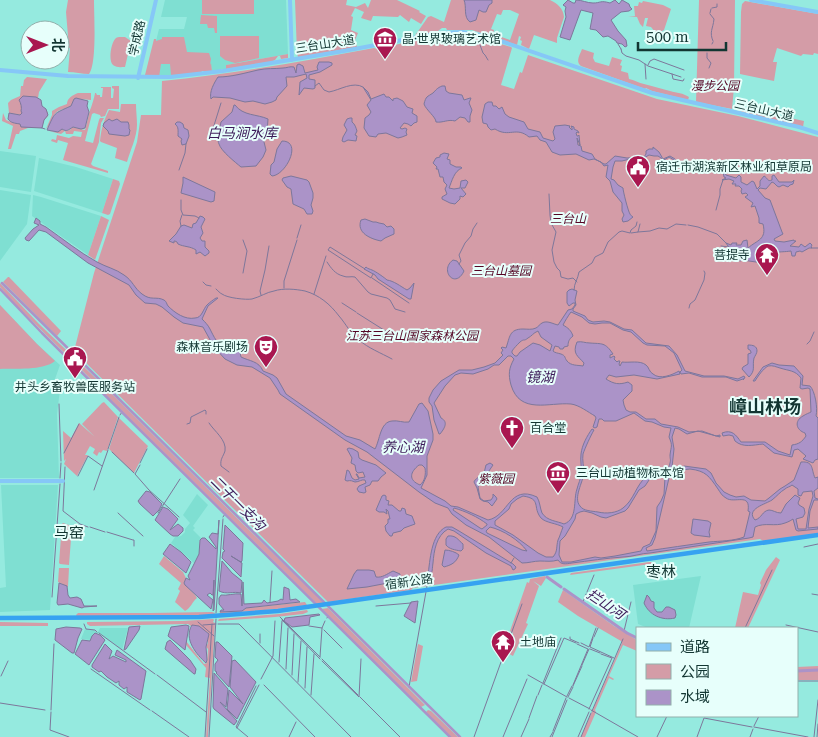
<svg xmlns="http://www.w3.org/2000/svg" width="818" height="737" font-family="'Roboto Serif','Noto Sans SC',serif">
	<rect width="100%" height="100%" fill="#95eadf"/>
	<!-- built -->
	<path fill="#7fdfd2" d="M 165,0 L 286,0 L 288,54 L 226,65 L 226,69 L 212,71 L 211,65 L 208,67 L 172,77 L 159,77 L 149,69 L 159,29 L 184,29 L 187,17 L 161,17 Z
		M 0,151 L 36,156 L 31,192 L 0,187 Z
		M 39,158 L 76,167 L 113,179 L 102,213 L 34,191 Z
		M 0,190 L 31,195 L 27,224 L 0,261 Z
		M 33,195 L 41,197 L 101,216 L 88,255 L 32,216 Z
		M 0,305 L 37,344 L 60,365 L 55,379 L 61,381 L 57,414 L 59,478 L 0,478 Z
		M 1,485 L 58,485 L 50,610 L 0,612 L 0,588 L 6,587 Z
		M 197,494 L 208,505 L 193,526 L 195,528 L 193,530 L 201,538 L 199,541 L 199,554 L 194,563 L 171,543 L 175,537 L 181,536 L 185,532 L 185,529 L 190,523 L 183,515 Z
		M 701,576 L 689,628 L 648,628 L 638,624 L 633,585 Z
		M 100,628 L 128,628 L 122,650 L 99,633 L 95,633 L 92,636 L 91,640 L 81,639 L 85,629 L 94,630 L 96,632 L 98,632 Z"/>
	<!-- green -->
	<path fill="#d49ca7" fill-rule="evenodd" d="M 68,0 L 94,0 C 94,15 97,64 89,74 C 82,74 75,72 68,72 L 70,48 L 69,48 L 66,12 Z
		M 202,0 L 254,0 L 254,14 L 202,14 Z
		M 295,0 L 347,0 L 346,5 L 356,7 L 365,3 L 368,8 L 371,0 L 397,0 L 420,11 L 419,12 L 426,16 L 421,24 L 411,18 L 409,22 L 400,15 L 398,17 L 373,16 L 371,21 L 361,18 L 364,12 L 355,8 L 351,16 L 353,17 L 351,30 L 358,33 L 355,40 L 357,47 L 300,57 L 298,57 L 297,53 Z
		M 451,0 L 550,0 C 558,4 563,8 564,17 L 557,38 L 557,43 L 534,35 L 529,49 L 521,45 L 522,41 L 520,40 L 521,37 L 519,36 L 517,45 L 472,30 L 447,30 L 446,28 L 442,28 L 438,31 L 414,37 L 428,17 L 431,16 L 444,22 ZM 503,10 L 510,10 L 519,14 L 510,40 L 493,34 L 494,30 L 491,29 L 497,14 L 501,15 Z
		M 699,0 L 735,0 L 734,87 L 732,109 L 696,102 Z
		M 643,1 L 663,5 L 671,9 L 664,30 L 662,31 L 659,37 L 651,27 L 646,26 L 648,18 L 645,18 L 643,27 L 640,24 L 637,17 L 628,16 L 635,16 L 634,6 L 638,6 L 639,2 L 642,3 Z
		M 745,1 L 818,14 L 818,54 L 814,53 L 813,55 L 803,54 L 801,56 L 777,48 L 773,62 L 777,62 L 774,81 L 740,74 L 741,12 L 742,4 Z
		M 201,15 L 217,16 L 217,33 L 215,33 L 214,28 L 208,28 L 207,24 L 200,24 Z
		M 454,35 L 488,40 L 511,47 L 512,48 L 501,85 L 514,89 L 520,72 L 522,73 L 528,55 L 657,99 L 738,116 L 818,137 L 818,534 L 763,541 L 760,539 L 413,588 L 411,590 L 328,602 L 74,351 L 94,273 L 137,142 L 141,115 L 161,115 L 162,81 C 233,74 304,61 374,48 L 377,49 L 434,36 Z
		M 220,36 L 259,36 L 259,58 L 235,63 L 225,60 L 220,56 Z
		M 120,37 L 125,37 L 131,41 L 125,67 C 121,67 117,68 113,65 C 108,61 111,42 116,38 C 117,37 119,37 120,37 Z
		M 162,37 L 184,37 L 187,52 L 209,53 L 211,59 L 210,65 L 211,63 L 212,71 L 205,72 L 203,71 L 202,71 L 201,73 L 172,77 L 171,75 L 170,64 L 161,64 L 159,77 L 145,75 L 154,39 L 156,39 L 156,41 L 162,39 Z
		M 582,49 L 594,53 L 593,58 L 595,62 L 609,66 L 612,57 L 622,60 L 620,65 L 622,66 L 621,71 L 628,73 L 629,79 C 634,80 639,83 644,84 C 653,86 661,89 670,91 C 677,93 683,93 689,97 L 688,100 L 652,91 L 646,88 L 645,89 L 581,66 C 575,61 580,55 582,49 Z
		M 288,54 L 288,58 L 281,59 L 280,56 L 278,56 L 275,60 L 271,62 L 226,69 L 226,65 Z
		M 27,77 L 47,79 L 39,92 L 38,98 L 29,97 L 19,100 L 45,108 L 48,113 L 48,116 L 44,120 L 42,128 L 28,128 L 20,131 L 19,134 L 16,134 L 11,149 L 8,149 L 13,126 L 2,121 L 3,113 L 6,120 L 14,123 L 20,124 L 20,115 L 9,113 L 8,103 L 11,100 L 20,96 L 21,86 L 23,86 L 24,80 Z
		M 112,86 L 119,86 L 119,109 L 108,109 L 105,116 L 101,117 L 100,115 L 94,113 L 92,114 L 85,141 L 93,143 L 99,120 L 100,118 L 104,118 L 101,123 L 99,142 L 91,164 L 93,166 L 108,171 L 108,173 L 63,160 L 68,143 L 58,140 L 57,143 L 51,141 L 52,139 L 56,140 L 57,135 L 69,138 L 73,136 L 81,137 L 82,132 L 74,131 L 73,134 L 66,134 L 65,131 L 61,134 L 49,131 L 58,132 L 62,129 L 65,131 L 70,130 L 72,127 L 85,130 L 90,110 C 91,109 95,95 95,93 L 96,93 L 97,95 L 100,95 L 100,97 L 102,97 L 103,88 L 101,88 L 101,87 L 111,87 L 111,98 L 113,98 L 114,89 L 112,88 Z
		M 78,93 L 91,93 L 91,100 L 80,99 L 77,98 L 74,99 L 71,106 C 67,108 62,109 58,111 C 52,115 51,124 46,129 L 52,115 L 52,111 L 59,107 L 67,104 C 67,98 73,95 78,93 Z
		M 121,104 L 136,104 C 136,111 137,118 137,125 C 137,137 130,151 127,162 L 115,158 L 117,148 L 101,142 L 100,141 C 101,129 104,120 109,110 L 120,112 Z
		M 740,107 L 804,121 L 803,127 L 742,112 L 739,110 Z
		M 113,179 L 119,181 L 120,184 L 110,214 L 108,215 L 102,213 Z
		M 101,216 L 109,220 L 95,260 L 88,255 Z
		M 8,277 L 9,277 L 61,331 L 57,336 L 3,282 Z
		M 0,283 L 39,324 L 106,388 L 103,391 L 12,301 L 0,287 Z
		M 0,305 L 37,344 L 55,361 C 43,371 15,368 0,369 Z
		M 108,390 L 245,526 L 324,603 L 317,604 L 104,393 Z
		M 104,402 L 118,417 L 107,451 L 103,450 L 101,453 L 99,452 L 97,456 L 93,453 L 95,449 L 90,446 L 85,455 L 88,455 L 77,476 L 64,464 L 66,459 L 64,461 L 63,431 L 71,438 L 79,423 L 95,437 L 82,424 L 102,403 Z
		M 119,418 L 148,446 L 134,473 L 109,449 Z
		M 63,523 L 72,526 L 69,565 L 60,564 L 59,563 L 62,524 Z
		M 164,556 L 183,572 L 186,578 L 184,583 C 187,588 194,592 197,598 C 192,602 191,608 185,611 L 175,602 L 180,591 L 178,589 L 181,583 L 159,564 Z
		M 776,557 L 780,560 L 748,628 L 735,628 L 743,592 L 758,595 L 761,585 L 760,583 L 766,570 Z
		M 649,562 L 652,562 L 651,564 L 570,575 L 571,573 Z
		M 59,568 L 69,568 L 68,587 L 58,582 Z
		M 545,576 L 546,578 L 541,586 L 533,581 L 539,586 L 526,623 L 528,624 L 513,656 L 506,652 L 513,633 L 510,631 L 527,582 L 529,583 L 530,579 Z
		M 563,590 L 614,626 L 637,640 L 637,651 L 623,645 L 609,676 L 614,679 L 613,680 L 609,678 L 595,710 L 596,712 L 585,737 L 581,737 L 622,643 L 621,641 L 578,616 L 558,602 Z
		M 305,602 L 307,605 L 287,608 L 219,614 L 220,612 L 242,611 L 246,608 Z
		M 328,608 L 425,705 L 421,707 L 322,609 Z
		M 307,610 L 308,612 L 303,614 L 275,617 L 218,621 L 219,619 L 279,614 Z
		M 212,612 L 215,613 L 214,615 L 77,617 L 76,615 L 78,613 L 151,613 Z
		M 213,619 L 214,620 L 213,622 L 215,623 L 208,737 L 206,737 L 210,678 L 205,677 L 206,668 L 186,645 L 186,641 L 204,664 L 207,663 L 208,649 L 206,647 L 208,643 L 208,633 L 196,625 L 191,626 L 188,624 L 90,626 L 87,624 L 87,622 L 183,621 Z
		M 0,622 L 48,623 L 48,626 L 0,626 Z
		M 418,644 L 423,646 L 417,681 L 411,682 Z
		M 818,666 L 818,680 L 797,680 L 797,667 Z
		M 428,710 L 431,711 L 458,737 L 451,737 L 426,712 Z"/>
	<!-- water -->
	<path fill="#ab93c8" stroke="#7d779b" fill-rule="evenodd" d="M 464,0 L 492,0 L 492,3 L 489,5 L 486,12 L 483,12 L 479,10 L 476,20 L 470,22 C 463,17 467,7 464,0 Z
		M 568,0 L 573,3 L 575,3 L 576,0 C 582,0 587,3 593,3 C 601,3 600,0 610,3 L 615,0 L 619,4 L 622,0 L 629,4 L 630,7 L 632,9 L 629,11 L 621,12 L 611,20 L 618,31 L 626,40 L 627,46 L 625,47 L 622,44 L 617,43 L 616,41 L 608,36 L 603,37 L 596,30 L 590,29 L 593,13 L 581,10 L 570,40 L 560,37 L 566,17 L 565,11 L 566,7 L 563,5 Z
		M 319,62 L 329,62 L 332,63 L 332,65 L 320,72 L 309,75 L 309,79 L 315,80 L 315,88 L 313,89 L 304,88 L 299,95 L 300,82 L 307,78 L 306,74 L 294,77 L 286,77 L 287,86 L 277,97 L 276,100 L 272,102 L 265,104 L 253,101 L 245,102 L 230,98 L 213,97 L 211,99 C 209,92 214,83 218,77 C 231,77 245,73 258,70 C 266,68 275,69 283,68 C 287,68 290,66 294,67 L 296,73 L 297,65 L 299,64 L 303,66 L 305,73 L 318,70 L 317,67 Z
		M 442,86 L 445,86 L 446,91 L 449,93 L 462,95 L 464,100 L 470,98 L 471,98 L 469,103 L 472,110 L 470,116 L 470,122 L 468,122 L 465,118 L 460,117 L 455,121 C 448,119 443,123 436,122 C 436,117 426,110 424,104 C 426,96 427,97 433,93 C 436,90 437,88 442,86 Z
		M 363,87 L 368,92 L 371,99 L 384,94 L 386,97 L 389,97 L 393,101 L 393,99 L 397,98 L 403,101 L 407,107 L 413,109 L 412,113 L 417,116 L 417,122 L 414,123 L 411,126 L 408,124 L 404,123 L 400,128 L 402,129 L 405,128 L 407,129 L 406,132 L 407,135 L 402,137 L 398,138 L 386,133 L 378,134 L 376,137 L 369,136 L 364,128 L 365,118 L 369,115 L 371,112 L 367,105 L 371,100 Z
		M 23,96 L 36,97 L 41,100 L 42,106 L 46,109 L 48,115 L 44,120 L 42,128 L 21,127 L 20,124 C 14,123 11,123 8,119 L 9,113 L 20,115 L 22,113 L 21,111 C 22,108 21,103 19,100 Z
		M 76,98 L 88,101 L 87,106 L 89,112 L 85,128 L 81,129 L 73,127 C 68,130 67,132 62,129 L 58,132 L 47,130 C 55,112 53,114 71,106 L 74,99 Z
		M 488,102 L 492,102 L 493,106 L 496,106 L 499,109 L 502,107 L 505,114 L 509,117 L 524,122 L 528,129 L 540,132 L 543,138 L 553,141 L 555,139 L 553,132 L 555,126 L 565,125 L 570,126 L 569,127 L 572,130 L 572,128 L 571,126 L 574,127 L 574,129 L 578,131 L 579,133 L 577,132 L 576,133 L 577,136 L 578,136 L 579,135 L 580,145 L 577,138 L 578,145 L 581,146 L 582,151 L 592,154 L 595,159 L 604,164 L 606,164 L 615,156 L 627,158 L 644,157 L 646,154 L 646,151 L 649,149 L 653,149 L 653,147 L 659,152 L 663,159 L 670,156 L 675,159 L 678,164 L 680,164 L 686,161 L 693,163 L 701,163 L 710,167 C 703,165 694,165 687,162 L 681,165 L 679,165 L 674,160 L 669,157 L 664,160 L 658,156 L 654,156 L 649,155 L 644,158 L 634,158 L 622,161 L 615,161 L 613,167 L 611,179 L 614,180 L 618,185 L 623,188 C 623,191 628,211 630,214 C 630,215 632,216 633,217 L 628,221 L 623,222 L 622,219 L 624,215 L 622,211 L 622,203 L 613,192 L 610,181 L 606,177 L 608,165 L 604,166 L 601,162 L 594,159 L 589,160 L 576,154 L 560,155 L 552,152 L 546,142 L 540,140 L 537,136 L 529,137 C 516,126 509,138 495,129 L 491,130 L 488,127 L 487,124 L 483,123 L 482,117 L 485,104 Z
		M 234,105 L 235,105 C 243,116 257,114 268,119 L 267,132 L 263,138 L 266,150 L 263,157 L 256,166 L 241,167 C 235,162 221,151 219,144 C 217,140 219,136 221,133 L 219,131 L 221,122 L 232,112 Z
		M 350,118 L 352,118 L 352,122 C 355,124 356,128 357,131 L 355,135 L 357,136 L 356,141 L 348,140 L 344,142 L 342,141 L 343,137 L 347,130 L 344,125 L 347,119 Z
		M 109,119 L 112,121 L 117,119 L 121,122 L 128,122 L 129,125 L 129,129 L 130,130 L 129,135 L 125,136 L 109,134 L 108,131 L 103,126 L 104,123 Z
		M 177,122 L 180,122 L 183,124 L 184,128 L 188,130 L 189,136 L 186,144 L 182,145 L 181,141 L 182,139 L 178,136 C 178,131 179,127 175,124 Z
		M 282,141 C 303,141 286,175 272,176 L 270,174 L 271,165 L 274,162 L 277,149 Z
		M 444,153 L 449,154 L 447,159 L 450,160 L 450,164 L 456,167 L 461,167 L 462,168 C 454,171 452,181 449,188 L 454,189 L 460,188 L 461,181 L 466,180 L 468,182 L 465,188 L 461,188 L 466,194 L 463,197 L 460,196 L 460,199 L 455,204 L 450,203 L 442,199 L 442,197 L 447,194 L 445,189 L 447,185 L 444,182 L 443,177 L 440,177 L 438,169 L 436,169 L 437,167 L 433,163 L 436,158 L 440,157 L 440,155 Z
		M 713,167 L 724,171 L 726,175 L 736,178 L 739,175 L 741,177 L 741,182 L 747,185 L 752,181 L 754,182 L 757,189 L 760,186 L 760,181 L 764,176 C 768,178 767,182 772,180 L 772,176 L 774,175 L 779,182 L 792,182 L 794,180 L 793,184 L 790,185 L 788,187 L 783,185 L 779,187 L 777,186 L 774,183 L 772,182 L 766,189 L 760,188 L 758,190 L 765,198 L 770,200 L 782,232 L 783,234 L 774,239 L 775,241 L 784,242 L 794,240 L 794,241 L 796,241 L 790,246 L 799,247 L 801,244 L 805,247 L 810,243 L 812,245 L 811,247 L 812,248 L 809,248 L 802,252 L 800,251 L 796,252 L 795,256 L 792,256 L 791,251 C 778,253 775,249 767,263 L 763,263 L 742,260 L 741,261 L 736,260 L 738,256 L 735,253 L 732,252 L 726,243 L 731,245 L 732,243 L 737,243 L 736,245 L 741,245 L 743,241 L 747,240 L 748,248 C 757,240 767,240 763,224 L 759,223 L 759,218 L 755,206 L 751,207 L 753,203 L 745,197 L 748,195 L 746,193 L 742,194 L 741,191 L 742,189 L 739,186 L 735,186 L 736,184 L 732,184 L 734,181 L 729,179 L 722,180 L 726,178 L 724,177 L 723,172 L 717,169 L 712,169 Z
		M 291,176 L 307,180 L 309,182 L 313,193 L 313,198 L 311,205 L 313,211 L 312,214 L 307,214 L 304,209 L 293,204 L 291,189 L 287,187 L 282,180 L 283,178 Z
		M 183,177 L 215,192 L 214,201 L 211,202 L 181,193 L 183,183 Z
		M 200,216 L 203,217 L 205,219 L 201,227 L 203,233 L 200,238 L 202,241 L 205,241 L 205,247 L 209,251 L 209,253 L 205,256 L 200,252 L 196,254 L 196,250 C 190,246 184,247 178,244 L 177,242 L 175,241 L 174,241 L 174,243 L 169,241 L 176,234 L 181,226 L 184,225 L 192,228 L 193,224 L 196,223 Z
		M 36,218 L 40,221 L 40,224 L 46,227 C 63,239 79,252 97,262 C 106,267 116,269 124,275 C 133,281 134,288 142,294 C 151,301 156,296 164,300 C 167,302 166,303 168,306 C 175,313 185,320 195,318 C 202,318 203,309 207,305 C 210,302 213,300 216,298 L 218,298 L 208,306 L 202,319 C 205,322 208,325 210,329 C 214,337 217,344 225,348 L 232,344 L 236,344 L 239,348 L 241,357 C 249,361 259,361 263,371 L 273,375 L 277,378 L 286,394 L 346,436 L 360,440 L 375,449 C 380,440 380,422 392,421 C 398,420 403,423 409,422 L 419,404 L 422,403 L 428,411 L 433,434 L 433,440 L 427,456 L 427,475 L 421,488 L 445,501 L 451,506 L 458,507 L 488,520 C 509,516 509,484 537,497 C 540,502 540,508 542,513 C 547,521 557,521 564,524 C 578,519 573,500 577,489 C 578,484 581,479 581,474 C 582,467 580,461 581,454 C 582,445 587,436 592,429 L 594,430 C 591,435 585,448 583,454 C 582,460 584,467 584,473 C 583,482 573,498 580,506 C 583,511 592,511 598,512 C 606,514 617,513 623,508 C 634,500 636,485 646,477 C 653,471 668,476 670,463 C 671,459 670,460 670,455 C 671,446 673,446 669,437 L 671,428 L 664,427 L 652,422 L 645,421 L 634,413 L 616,421 L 604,421 L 602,419 L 599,419 L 597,427 L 595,428 L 593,427 L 596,418 L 595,416 C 588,412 579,405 571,404 C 549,402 520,415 511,385 C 508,374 509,368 514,359 L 511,356 L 508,356 L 499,365 L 494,365 L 488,369 L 473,374 L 461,373 L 455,375 L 445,386 L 434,403 L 441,418 C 449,422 444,429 440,434 L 439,434 L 434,420 L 432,406 L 429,402 L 429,398 L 433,390 L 441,381 L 459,370 L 472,370 L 484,367 L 495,363 L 503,355 L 501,353 L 503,350 L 501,348 L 502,347 L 506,348 C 510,337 509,329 523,329 C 527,329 532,330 536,328 C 538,327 540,324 542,323 C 547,320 553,324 558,325 L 568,310 L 572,309 L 575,305 L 575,303 L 573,303 L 569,306 L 567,303 L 567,292 L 569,290 L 572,289 L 577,291 L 575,300 L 576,305 L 573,309 L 573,311 L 585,316 L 588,320 L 593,322 L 604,321 L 610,322 L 624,329 L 632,330 L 646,343 L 669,346 L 677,355 L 685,371 L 704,376 L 724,376 L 738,379 L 744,376 L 745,378 L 743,379 L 744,380 L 743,379 L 737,381 L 726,377 L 702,377 L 689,373 L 681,374 L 680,372 L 682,370 L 674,353 L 665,346 L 647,345 L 643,343 L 631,332 L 623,330 L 610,323 L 602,323 L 595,324 L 589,323 L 582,317 L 571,312 C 568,316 565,321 563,325 C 568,328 571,330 573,336 C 569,339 568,342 568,346 L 564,347 L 563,349 L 560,349 L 559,347 L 555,346 L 553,351 C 555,353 558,353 561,354 C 566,356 564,357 567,361 C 571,366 578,365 583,366 L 584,363 C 578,356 572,354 577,342 C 582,341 585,343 590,343 C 602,344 605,342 613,354 L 610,355 L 610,358 L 614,356 L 615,357 L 614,359 L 617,362 L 618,361 L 620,361 L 619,364 L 620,366 L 622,362 C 629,363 640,360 646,365 C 649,367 649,372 653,374 C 660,380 672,375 679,371 L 680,374 L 657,379 L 634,375 L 616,377 L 609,375 L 606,379 C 614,384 619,385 628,382 L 632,385 L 632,391 L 623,400 L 624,405 L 626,410 L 630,412 L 636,412 L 646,419 L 655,419 L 661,424 L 678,427 L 689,432 L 702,431 L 716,436 L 720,435 L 720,437 L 698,431 L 687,434 L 679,429 L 675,428 L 672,437 L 674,449 L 672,467 L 673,470 L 676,471 L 684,466 L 706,469 L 711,473 L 716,483 L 724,492 L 730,495 L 736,497 L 744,496 L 751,500 L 765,501 L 769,498 L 780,489 L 785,486 L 794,480 L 801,462 C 814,461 811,469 815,478 L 818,477 L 818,488 L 814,491 L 815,498 L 818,499 L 818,500 L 814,500 L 810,511 L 808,528 L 818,527 L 818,529 L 798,531 L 796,530 L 793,519 C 790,521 788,522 785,523 C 775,527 765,522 755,527 L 753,537 L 749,538 L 650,553 C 642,553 632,557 623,557 C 607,558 588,561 572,563 C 566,564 561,565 558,560 C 552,562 546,561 540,561 C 534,561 529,563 522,563 L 489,537 L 466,525 L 452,514 L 448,508 L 435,503 L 419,492 L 367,452 L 345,440 L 280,394 L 278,390 L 270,378 L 252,367 L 237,365 L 225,359 L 214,347 L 203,327 L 183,323 L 174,317 L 162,307 L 156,304 L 145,303 L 136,295 L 129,285 L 88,263 L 46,232 L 39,230 L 29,241 L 26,240 L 25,238 L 33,229 L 39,225 L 34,223 ZM 538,331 L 541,337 L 552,345 L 550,351 L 540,345 L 533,343 L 520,352 L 517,356 L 515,356 L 512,353 L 512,351 C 514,348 517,345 520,342 C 525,338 523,342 528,338 C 532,336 533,333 538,331 ZM 419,465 L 422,465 L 425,468 C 426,474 425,481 420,485 C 408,480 410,472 419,465 ZM 690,469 C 706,471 709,476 718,489 C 720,492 722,496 726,498 C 734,504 751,492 748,511 L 750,512 L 744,537 C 734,541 720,541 709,542 C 688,545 667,548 647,551 L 646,548 L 652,545 L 655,538 L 669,478 L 671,474 L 674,474 L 682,470 ZM 661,475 L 665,477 L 664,494 L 661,501 L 657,507 L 656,531 L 650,544 L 643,547 L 641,551 L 615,556 L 601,558 L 595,557 L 571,562 L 562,562 L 559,555 L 560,541 L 565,536 L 575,519 L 576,514 L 580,512 L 584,511 L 592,513 L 601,517 L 606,518 L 625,511 L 628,508 L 639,490 L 645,486 L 649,480 L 653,476 ZM 792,485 L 798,489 L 798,495 L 801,496 L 803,492 L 812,491 L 813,496 L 809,509 L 806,529 L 798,529 L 796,519 L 803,517 L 805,513 L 804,508 L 799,505 L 798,503 L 800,498 L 795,495 L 786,504 L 781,513 C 776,513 773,510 769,510 C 762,511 762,518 755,520 C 745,509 766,504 772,500 C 777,496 780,492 785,489 C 787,487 790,487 792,485 ZM 523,496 C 542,499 532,507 541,518 C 546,523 556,523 563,527 C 561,532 560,536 558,540 C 556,547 558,551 553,557 L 546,557 L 538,553 L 513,535 L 495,525 L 495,521 L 509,509 L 511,504 L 517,499 ZM 454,508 C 465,511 478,517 487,524 L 487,525 L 482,529 L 480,528 L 453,510 ZM 490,527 C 503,530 519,540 527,551 L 522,550 L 487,533 L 486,531 Z
		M 365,219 L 373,222 L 376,222 L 379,223 L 384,224 L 387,227 L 391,226 L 394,229 L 394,234 L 385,238 L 381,241 C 371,239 356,233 361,220 Z
		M 453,260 L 457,261 L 464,271 C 455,290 439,270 453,260 Z
		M 366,267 C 368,269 370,269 372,270 C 375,271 385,278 387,280 C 394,281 400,286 407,290 L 410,288 L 414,283 L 411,299 L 409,299 L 378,279 L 375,275 L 364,269 Z
		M 748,345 C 753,345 757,346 757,351 C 757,353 755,356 754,358 C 752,367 756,370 749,377 L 742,369 L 743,367 L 748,364 L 748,354 L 751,353 L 751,352 L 750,350 L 748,349 Z
		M 772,363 L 779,365 L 794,366 L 803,376 L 802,385 L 810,386 C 815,391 818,408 816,416 L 818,418 L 818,459 L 815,460 L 813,463 L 803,459 L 806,456 L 798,449 L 794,450 L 792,457 L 774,453 L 763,444 C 753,445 743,448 735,441 L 733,436 L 729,435 L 723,436 L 722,433 C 732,429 736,435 741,442 L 765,442 L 778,451 L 790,455 L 792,445 C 799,444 802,442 806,436 L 805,433 C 796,430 794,421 803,416 C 806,414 809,413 811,412 L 810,389 L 808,388 L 802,389 L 800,388 L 801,378 C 795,370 789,371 780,368 C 776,367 773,365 768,366 C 763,369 758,376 755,381 L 753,381 L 763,367 Z
		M 349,448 L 353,449 L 358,452 L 359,458 L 362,460 L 376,465 L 386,473 L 381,477 L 378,481 L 372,481 L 370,485 L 365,487 L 366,492 L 364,493 L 359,492 L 357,489 L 359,486 L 366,483 L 365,480 C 362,479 359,482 355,482 C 352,481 351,480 347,481 L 345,480 L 347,470 L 349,471 L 352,478 L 355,480 L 359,479 L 356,474 L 357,474 L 359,478 L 365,477 L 363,472 L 358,473 L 356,471 L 355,465 L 351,463 L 352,458 L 347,449 Z
		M 490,463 L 493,465 L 478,487 L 480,498 L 484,501 L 491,500 L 493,497 L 493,494 L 496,497 L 497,499 L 492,506 L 488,502 L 483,501 L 480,499 L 477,488 L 474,482 C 474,480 482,474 484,473 L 486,465 Z
		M 146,491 L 150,492 L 162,504 L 159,510 L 153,516 L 140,504 L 138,501 Z
		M 384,495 L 386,496 L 386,500 L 389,501 L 388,505 L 392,505 L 399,511 L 401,511 L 402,508 L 405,509 L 406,514 L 412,516 L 415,524 L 404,528 L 401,531 L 393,533 L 392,536 L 390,536 L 386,531 L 385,526 L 388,523 L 388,519 L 390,519 L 388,511 L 386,509 L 387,514 L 384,512 L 379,512 L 376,510 L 382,496 Z
		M 163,507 L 168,509 L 178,519 L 170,530 L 178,524 L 183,528 L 183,531 L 178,536 L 173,536 L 170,534 L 155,520 Z
		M 693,519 L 708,521 L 711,523 L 709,532 L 710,537 L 694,535 L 691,533 Z
		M 219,520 L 214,610 L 213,611 L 214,580 L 213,595 L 212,595 L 210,593 L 207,595 L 213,600 L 211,609 L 185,585 L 184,583 L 186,578 L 190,580 L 188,576 L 199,554 L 200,540 L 202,538 L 205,538 L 216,549 L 216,547 L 209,537 L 212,533 L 218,534 Z
		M 225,525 L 243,543 L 242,561 L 241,562 L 231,556 L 242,563 L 241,577 L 222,558 L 223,552 L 225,551 L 223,549 Z
		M 446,527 L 452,527 L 459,531 L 513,564 L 516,567 L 515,569 L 513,570 L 511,566 L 486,553 L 454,531 L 448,529 C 436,536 434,551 433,563 C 432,569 433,571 430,576 L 428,575 C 430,561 431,534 446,527 Z
		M 448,536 C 456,535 458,540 463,544 L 463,549 L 461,551 C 455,550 449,549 446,545 L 446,539 Z
		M 170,544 L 181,552 L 191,562 L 186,573 L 163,554 Z
		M 445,550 C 449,550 456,552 459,555 C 456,563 451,565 444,567 L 442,565 Z
		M 222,561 L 232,573 L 242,581 L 241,593 C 233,591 227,595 219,591 Z
		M 357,570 L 369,570 L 374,571 L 376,577 C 382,578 387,574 393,571 L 400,574 L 400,581 L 396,583 L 393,582 L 367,587 L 347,589 L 354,574 Z
		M 243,582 L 244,604 L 262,603 L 264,600 L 267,603 L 278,601 L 281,599 L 283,600 L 284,587 L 289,589 L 290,600 L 296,599 L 300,602 L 246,608 L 242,611 L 220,612 L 221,610 L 224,610 L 219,604 L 219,598 L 221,595 C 227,596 234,593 241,594 L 242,606 Z
		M 59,583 L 67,586 L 68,595 L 70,598 L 77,597 L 81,599 L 84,606 L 97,606 L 84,607 L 82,608 L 68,604 L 58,605 L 57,603 Z
		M 647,595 L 649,597 L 651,601 L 654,602 L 654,608 L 657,612 L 662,612 L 666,607 L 669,607 L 675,610 L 676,615 L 675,618 C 662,621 649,615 644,603 Z
		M 418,601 L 415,623 L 404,616 L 411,602 Z
		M 319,614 L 320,615 L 310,617 L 309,625 L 292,627 L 284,621 L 285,618 Z
		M 186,625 L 189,626 L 185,650 L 168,636 L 171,627 Z
		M 192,625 L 199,626 L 209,634 L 206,647 L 207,660 L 206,663 C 197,655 183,639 192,625 Z
		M 140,626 L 139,630 L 126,649 L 124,650 L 129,627 Z
		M 66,627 L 80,628 L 82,629 L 78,638 L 74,653 L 72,653 L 55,640 L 56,629 Z
		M 95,633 L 100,635 L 105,640 L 89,665 L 75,654 L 82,640 L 90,641 L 92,636 Z
		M 170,640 L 190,660 L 196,669 L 195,674 L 194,674 L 165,649 L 167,642 Z
		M 216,642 L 218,642 L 232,656 L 229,687 L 216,673 L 217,672 L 215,671 L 215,664 L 218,660 L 215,657 Z
		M 105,644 L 112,651 L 109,659 L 113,656 L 126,662 L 126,660 L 115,655 L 117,650 L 146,671 L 141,699 L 140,700 L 127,692 L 127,687 L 124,689 L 119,685 L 119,681 L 116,683 L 107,677 L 101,671 L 99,672 L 92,667 L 92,665 Z
		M 235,660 L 256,682 L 237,719 L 227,709 L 229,690 L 243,704 L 230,687 L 232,661 Z
		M 214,673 L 228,689 L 226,707 L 220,702 L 237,721 L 234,725 L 214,709 L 213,707 Z"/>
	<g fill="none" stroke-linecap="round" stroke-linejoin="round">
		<!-- stream -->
		<path stroke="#7d779b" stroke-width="1" d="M 712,8 L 717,7 L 717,4
			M 710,13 L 711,9
			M 710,14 L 714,19 C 713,29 709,32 713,41
			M 618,44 L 621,49
			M 712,44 L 713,42
			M 480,45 L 483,53 L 485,55 L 488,60
			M 621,49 L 622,53 L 626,56 L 639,60 L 648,66 L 681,77
			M 707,53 L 707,58 L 711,63 L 709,68
			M 645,64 L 646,79
			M 648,65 L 650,61 L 654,59 L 684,70
			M 672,74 L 673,79 L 683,81 L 684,79
			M 315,86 L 319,83 L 324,90 L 329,92 C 340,90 353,81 363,87
			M 42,128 L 45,129
			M 211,135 L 221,103
			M 179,170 L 185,153 L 186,144
			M 549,194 L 550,215 L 551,223 L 556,232 L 552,250 L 554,262 L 557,268 L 560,271 L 561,277 L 568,279 L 573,278 L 577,282
			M 181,200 L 181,210 L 183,215 L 195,216 L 199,218
			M 716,210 L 720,195 L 720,189 L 723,180
			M 688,225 L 698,227 L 717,234 L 726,243
			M 181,226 L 180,221 L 182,215
			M 638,232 L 650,231 L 659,228 L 667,229 L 676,224 L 686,225
			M 631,233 L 638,232 L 640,224
			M 297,238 L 301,225
			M 721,246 L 729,247
			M 812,248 L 818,248
			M 327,262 C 331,268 335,274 343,276 C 347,278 351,276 355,277 L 368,292 L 371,294 L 387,298 L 390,300 L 395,309 L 405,312
			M 459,264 L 461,261 L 459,255 L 465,243 L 471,236 L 473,229 L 477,223
			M 365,269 L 330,247 L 328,250 L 371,278 L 373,274
			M 243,273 L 247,251 L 243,240
			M 372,278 L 409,303
			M 203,282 L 206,285 L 211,286
			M 284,288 L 284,281 L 297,240
			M 216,289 C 217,290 221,294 222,294 C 227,298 246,300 252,299 C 260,297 267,292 274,291 C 283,288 295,289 305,291 C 319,295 330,304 339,316 C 346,324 350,333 359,340 C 368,348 381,353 392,359
			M 574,290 C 574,283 578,279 579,272 L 592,263 L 595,257 L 603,253 L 608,242 L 619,232 L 622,231 L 630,233 L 631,230 L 636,226 L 637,222
			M 314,294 L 326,256
			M 261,295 L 260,291 L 265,270 L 269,246
			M 342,303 L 356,312
			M 689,308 L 690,304 L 695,300 L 704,280 L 705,273 L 704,271
			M 357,313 L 395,337
			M 807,344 L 810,341 L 814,332
			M 59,404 L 61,461
			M 120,415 L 122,412
			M 209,423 C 214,431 227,440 225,451 C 223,457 220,459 221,466 L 229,472
			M 187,424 L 190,423 L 191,417 L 205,410 L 206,411 L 206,414
			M 108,449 L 119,417
			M 112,452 L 134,473
			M 64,453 L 79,424
			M 140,463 L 147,449
			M 140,465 L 135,474 L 149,490 L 179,517
			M 65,467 L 63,511 L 80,524 L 88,527
			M 78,476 L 88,456 L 102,466
			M 60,478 L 61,463
			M 94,490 L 108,450
			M 118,513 L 143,536
			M 158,513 L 180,479
			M 223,517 L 225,514
			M 90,527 L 105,532
			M 107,532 L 133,540 L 134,540 L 134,546
			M 804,547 L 818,544
			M 511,563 L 514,558
			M 587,592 L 594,575
			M 812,594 L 818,595
			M 52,597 L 60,484
			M 270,602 L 272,571
			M 583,602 L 586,594
			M 376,606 L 411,603
			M 216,613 L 223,519
			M 280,617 L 320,657
			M 327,618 L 328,616
			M 282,620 L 320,659
			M 198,622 L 214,636
			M 84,624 L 86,629 L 95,630 L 97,632
			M 218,624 L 239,624 L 351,737
			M 203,625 L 216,624
			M 786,625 L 818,632
			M 309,626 L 322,628
			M 745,628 L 772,570
			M 324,630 L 342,648
			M 624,631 L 631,602
			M 99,633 L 155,674
			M 570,637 L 570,639 L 579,643
			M 594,637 L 598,628
			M 593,638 L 590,647 L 614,658
			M 260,643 L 260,634
			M 581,643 L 589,647 L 596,628
			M 590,649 L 600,653
			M 320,657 L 322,628 L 325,621
			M 322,659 L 358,695
			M 502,659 L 522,604
			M 322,661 L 359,697 L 361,659
			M 279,662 L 282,621
			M 582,665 L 589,649
			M 91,669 L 150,710
			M 286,669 L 288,628
			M 157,675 L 206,712
			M 292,675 L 294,634
			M 528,675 L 567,697
			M 1,676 L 8,661
			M 261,679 L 273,656 L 275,621
			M 797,681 L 818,681
			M 298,682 L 301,641
			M 543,683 L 561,638
			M 544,684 L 564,638 L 576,643
			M 264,685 L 315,737
			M 573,685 L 588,649 L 577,644
			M 573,686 L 582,666
			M 409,687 L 429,575
			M 305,688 L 307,647
			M 311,695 L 314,654
			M 538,695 L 542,685
			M 567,696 L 572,686
			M 360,697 L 400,737
			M 568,697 L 573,687
			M 569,698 L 590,709
			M 0,703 L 45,710
			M 589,709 L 612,658 L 601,654
			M 51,710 L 54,644
			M 591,710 L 638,737
			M 152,711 L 189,737
			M 592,711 L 623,639
			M 51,712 L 50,730 L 69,737
			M 529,718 L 537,696
			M 754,726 L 759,716
			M 754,727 L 808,737
			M 237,728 L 259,685
			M 553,731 L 566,698
			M 205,737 L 212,624
			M 209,737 L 216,619
			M 248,737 L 236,727 L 256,686
			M 289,737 L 296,722
			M 474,737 L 501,662
			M 503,737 L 527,679
			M 521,737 L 529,719
			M 550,737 L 553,732
			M 552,737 L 567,700
			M 578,737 L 589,712
			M 581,737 L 591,713
			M 657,737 L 667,716
			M 697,737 L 704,718 L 752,727
			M 750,737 L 753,729
			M 814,737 L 818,700
			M 817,737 L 818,724"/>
		<!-- canal -->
		<path stroke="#ab93c8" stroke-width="2.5" d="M 2,283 L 460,737
			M 0,289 L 42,333 L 450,737"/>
		<!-- river -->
		<path stroke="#ab93c8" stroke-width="3" d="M 547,577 L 561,587
			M 564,589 L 627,633 L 637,638
			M 797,671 L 818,670"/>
		<!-- major -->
		<path stroke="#86c7f7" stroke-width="4" d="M 290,0 L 292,60
			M 751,0 L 818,12
			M 0,70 L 68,76 L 170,77 L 223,71 L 344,51 L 439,33 L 462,32 L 474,34 L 492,38 L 652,93 L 799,127 L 818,133
			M 138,78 L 156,0
			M 0,481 L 63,481"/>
		<!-- highway -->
		<path stroke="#36a2f1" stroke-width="4.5" d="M 0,618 L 199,617 L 278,611 L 818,535"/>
	</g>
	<!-- icons -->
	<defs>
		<g id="museum-pin" transform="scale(1.25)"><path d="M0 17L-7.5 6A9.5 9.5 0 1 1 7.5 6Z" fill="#a91750" stroke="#e7fffb"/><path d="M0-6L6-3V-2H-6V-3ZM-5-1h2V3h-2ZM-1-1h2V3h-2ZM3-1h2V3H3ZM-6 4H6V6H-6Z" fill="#fff"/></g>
		<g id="civic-pin" transform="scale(1.25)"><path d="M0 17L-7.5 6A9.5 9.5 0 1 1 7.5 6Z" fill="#a91750" stroke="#e7fffb"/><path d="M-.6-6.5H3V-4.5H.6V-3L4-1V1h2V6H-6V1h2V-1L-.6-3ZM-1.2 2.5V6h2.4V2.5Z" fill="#fff"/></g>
		<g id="temple-pin" transform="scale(1.25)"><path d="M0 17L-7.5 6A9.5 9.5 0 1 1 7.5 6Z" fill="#a91750" stroke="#e7fffb"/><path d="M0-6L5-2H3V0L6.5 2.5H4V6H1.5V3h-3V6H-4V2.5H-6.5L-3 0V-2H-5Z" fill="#fff"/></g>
		<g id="theatre-pin" transform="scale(1.25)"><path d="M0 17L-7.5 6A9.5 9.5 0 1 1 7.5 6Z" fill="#a91750" stroke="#e7fffb"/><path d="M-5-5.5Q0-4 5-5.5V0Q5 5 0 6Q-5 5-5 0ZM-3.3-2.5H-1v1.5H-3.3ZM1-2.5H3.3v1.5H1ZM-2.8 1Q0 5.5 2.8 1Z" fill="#fff"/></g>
		<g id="church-pin" transform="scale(1.25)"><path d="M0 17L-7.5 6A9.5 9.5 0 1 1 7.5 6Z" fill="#a91750" stroke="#e7fffb"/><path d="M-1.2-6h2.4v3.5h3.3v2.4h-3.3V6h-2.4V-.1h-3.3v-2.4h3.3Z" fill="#fff"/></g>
	</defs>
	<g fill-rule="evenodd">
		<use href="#museum-pin" x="385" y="39"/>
		<use href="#civic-pin" x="638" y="167"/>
		<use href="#temple-pin" x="767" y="255"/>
		<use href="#theatre-pin" x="266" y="347"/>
		<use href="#civic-pin" x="75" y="358"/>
		<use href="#church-pin" x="512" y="428"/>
		<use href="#museum-pin" x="558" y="473"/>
		<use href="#temple-pin" x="503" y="642"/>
	</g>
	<g text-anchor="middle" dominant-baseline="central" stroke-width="4" stroke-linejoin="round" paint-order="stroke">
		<!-- street labels -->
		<g font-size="12" fill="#123632" stroke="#e7fffb">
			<text transform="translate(137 38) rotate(-77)">学成路</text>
			<text transform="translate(325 44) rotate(-9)">三台山大道</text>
			<text transform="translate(764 110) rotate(13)">三台山大道</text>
			<text transform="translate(409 582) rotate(-8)">宿新公路</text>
		</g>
		<!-- poi labels -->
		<g font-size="12" fill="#123632" stroke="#e7fffb" text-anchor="start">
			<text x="402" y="39">晶·世界玻璃艺术馆</text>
			<text x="656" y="167">宿迁市湖滨新区林业和草原局</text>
			<text x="750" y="255" text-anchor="end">菩提寺</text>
			<text x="248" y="347" text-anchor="end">森林音乐剧场</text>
			<text x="75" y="387" text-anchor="middle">井头乡畜牧兽医服务站</text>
			<text x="530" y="428">百合堂</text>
			<text x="576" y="473">三台山动植物标本馆</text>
			<text x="520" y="642">土地庙</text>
		</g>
		<!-- park labels -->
		<g font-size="12" font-style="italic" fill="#540524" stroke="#e7fffb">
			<text x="715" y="86">漫步公园</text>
			<text x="568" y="219">三台山</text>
			<text x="501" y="271">三台山墓园</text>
			<text x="412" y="336">江苏三台山国家森林公园</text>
			<text x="496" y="479">紫薇园</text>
		</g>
		<!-- water labels -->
		<g font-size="14" font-style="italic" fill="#3b1958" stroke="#e7fffb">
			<text x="242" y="133">白马涧水库</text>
			<text x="540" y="377">镜湖</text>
			<text x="403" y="447">养心湖</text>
			<text transform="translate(238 503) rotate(45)">二干一支沟</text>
			<text transform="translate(606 604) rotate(34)">拦山河</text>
		</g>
		<!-- quarter labels -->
		<g font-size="15" fill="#123632" stroke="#e7fffb">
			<text x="69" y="533">马窑</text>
			<text x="661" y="572">枣林</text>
		</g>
		<!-- district labels -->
		<g font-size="18" font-weight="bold" fill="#123632" stroke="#e7fffb">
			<text x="765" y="406">嶂山林场</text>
		</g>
	</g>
	<!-- legend -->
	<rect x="636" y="627" width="162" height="90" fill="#e7fffb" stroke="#92afab"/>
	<rect x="646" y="643" width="25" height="8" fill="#86c7f7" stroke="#92afab"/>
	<text x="680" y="652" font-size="15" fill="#123632">道路</text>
	<rect x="646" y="664" width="25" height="15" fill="#d49ca7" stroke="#92afab"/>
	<text x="680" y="677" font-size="15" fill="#123632">公园</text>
	<rect x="646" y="690" width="25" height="15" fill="#ab93c8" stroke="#92afab"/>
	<text x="680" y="702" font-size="15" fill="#123632">水域</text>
	<!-- north arrow -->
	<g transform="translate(45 45) rotate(90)"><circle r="24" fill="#e7fffb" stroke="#92afab"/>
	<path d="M0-4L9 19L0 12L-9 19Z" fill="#a91750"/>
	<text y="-8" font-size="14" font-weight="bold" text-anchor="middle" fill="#123632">北</text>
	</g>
	<!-- scale -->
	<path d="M638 42v8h88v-8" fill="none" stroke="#123632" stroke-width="2.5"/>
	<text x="646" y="42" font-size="15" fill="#123632" stroke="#e7fffb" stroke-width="4" paint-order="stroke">500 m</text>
</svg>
